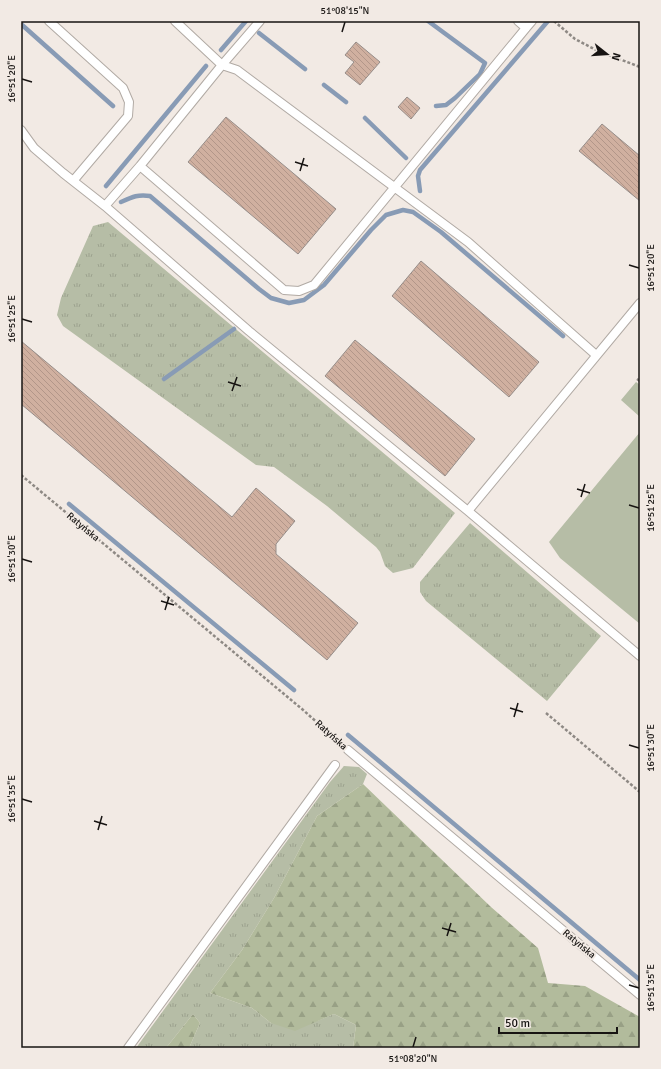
<svg xmlns="http://www.w3.org/2000/svg" width="661" height="1069" font-family="Signika,sans-serif">
	<defs>
		<pattern id="grass-tufts" width="24" height="20" patternUnits="userSpaceOnUse"><rect width="24" height="20" fill="#b6bda6"/><path d="M3 7l-1-3M5 7V3M7 7l1-3M15 17l-1-3M17 17v-4M19 17l1-3" fill="none" stroke="#9ca28e"/></pattern>
		<pattern id="forest-firs" width="22" height="20" patternUnits="userSpaceOnUse"><rect width="22" height="20" fill="#b2bb9c"/><path d="M5 1l3.5 6h-7zM16 11l3.5 6h-7z" fill="#98a085"/></pattern>
		<pattern id="building-back-hatch" width="6" height="6" patternUnits="userSpaceOnUse"><rect width="6" height="6" fill="#d0b0a0"/><path d="M-1 5l2 2M0 0l6 6M5-1l2 2" fill="none" stroke="#b29689"/></pattern>
	</defs>
	<rect width="100%" height="100%" fill="#f2eae4"/>
	<!-- grass -->
	<path fill="url(#grass-tufts)" d="M 108,222 L 455,513 L 413,568 L 393,573 L 385,566 L 380,552 L 376,547 L 327,506 L 274,467 L 256,465 L 63,326 L 57,315 L 61,298 L 93,226 Z
		M 470,523 L 601,636 L 547,701 L 426,601 L 420,592 L 420,582 Z
		M 344,766 L 359,767 L 367,774 L 363,784 L 317,816 L 274,898 L 242,950 L 210,993 L 252,1008 L 271,1023 L 317,1021 L 334,1014 L 356,1025 L 353,1048 L 189,1048 L 200,1023 L 193,1014 L 166,1048 L 136,1048 L 330,782 Z"/>
	<!-- forest -->
	<path fill="url(#forest-firs)" d="M 363,784 L 491,907 L 538,948 L 548,983 L 585,986 L 640,1017 L 640,1048 L 353,1048 L 356,1025 L 334,1014 L 295,1031 L 271,1023 L 252,1008 L 210,993 L 242,950 L 274,898 L 317,816 Z
		M 193,1014 L 200,1023 L 189,1048 L 166,1048 Z"/>
	<!-- pitch -->
	<path fill="#b6bda6" d="M 636,382 L 640,385 L 640,417 L 621,400 Z
		M 640,432 L 640,624 L 560,558 L 549,542 Z"/>
	<g fill="none" stroke-linecap="round" stroke-linejoin="round">
		<!-- stream -->
		<path stroke="#889bb5" stroke-width="4.5" d="M 428,21 L 485,63 L 480,74 L 455,98 L 446,105 L 436,106
			M 21,24 L 113,106
			M 259,33 L 305,69
			M 221,50 L 246,21
			M 324,85 L 346,102
			M 365,118 L 406,158
			M 106,186 L 206,66
			M 420,191 L 418,176 L 420,170 L 548,21
			M 121,202 C 132,197 138,194 150,196 L 259,289 L 271,298 L 289,303 L 304,300 L 324,285 L 371,230 L 386,215 L 403,210 L 413,212 L 441,232 L 563,336
			M 164,379 L 234,329
			M 69,504 L 294,690
			M 348,735 L 640,980"/>
	</g>
	<!-- building -->
	<path fill="url(#building-back-hatch)" stroke="#968d89" d="M 356,42 L 380,62 L 360,85 L 345,73 L 354,62 L 345,55 Z
		M 407,97 L 420,108 L 411,119 L 398,107 Z
		M 226,117 L 336,209 L 298,254 L 188,162 Z
		M 602,124 L 640,156 L 640,201 L 579,151 Z
		M 421,261 L 539,362 L 509,397 L 392,296 Z
		M 355,340 L 475,439 L 445,476 L 325,376 Z
		M 21,341 L 232,517 L 256,488 L 295,521 L 276,544 L 276,554 L 358,623 L 327,660 L 21,404 Z"/>
	<g fill="none" stroke-linecap="round" stroke-linejoin="round">
		<!-- lane casing -->
		<g stroke="#b1aaa4" stroke-width="10">
			<path id="lane" d="M 49,21 L 123,88 L 129,102 L 128,116 L 73,181
				M 175,21 L 222,65 L 237,70 L 468,242 L 596,355
				M 260,21 L 222,65 L 140,166 L 105,206 L 249,331 L 468,511
				M 518,21 L 526,28 L 532,21
				M 21,130 L 34,148 L 63,173 L 105,206
				M 140,166 L 284,290 L 299,291 L 314,285 L 526,28
				M 640,303 L 468,511 L 640,656
				M 348,750 L 640,995
				M 128,1048 L 335,765"/>
		</g>
		<!-- path -->
		<path stroke="#8e8984" stroke-width="2.5" stroke-dasharray="3 2" stroke-linecap="butt" d="M 554,21 L 575,39 L 596,50 L 640,67
			M 637,379 L 640,381
			M 21,475 L 302,709 L 339,742
			M 546,713 L 640,792"/>
		<!-- lane -->
		<use href="#lane" stroke="#fff" stroke-width="8"/>
	</g>
	<!-- ticks -->
	<path fill="none" stroke="#171412" stroke-width="1.5" d="M 342,32 L 345,22M 22,79 L 32,82M 295,162 L 308,166M 300,171 L 304,158M 629,265 L 639,268M 22,319 L 32,322M 228,382 L 241,386M 232,391 L 237,377M 577,489 L 590,493M 581,497 L 585,484M 629,505 L 639,508M 22,559 L 32,562M 161,601 L 174,605M 165,610 L 169,597M 510,708 L 523,712M 514,717 L 518,703M 629,745 L 639,748M 22,799 L 32,802M 94,821 L 107,825M 98,830 L 102,816M 442,928 L 456,932M 447,936 L 451,923M 629,985 L 639,988M 413,1047 L 416,1037"/>
	<g text-anchor="middle" dominant-baseline="central" stroke-width="4" stroke-linejoin="round" paint-order="stroke">
		<!-- street labels -->
		<g font-size="10" fill="#171412" stroke="#f2eae4">
			<text transform="translate(83 527) rotate(40)">Ratyńska</text>
			<text transform="translate(331 735) rotate(42)">Ratyńska</text>
			<text transform="translate(579 944) rotate(40)">Ratyńska</text>
		</g>
	</g>
	<!-- border -->
	<rect width="661" height="1069" fill="none" stroke="#f2eae4" stroke-width="44"/>
	<!-- north arrow -->
	<g transform="translate(607 54) rotate(107)" stroke="#f2eae4" stroke-width="3" paint-order="stroke">
	<path d="M0-3L7 15L0 10L-7 15Z" fill="#171412"/>
	<text y="-6" font-size="11" font-weight="bold" text-anchor="middle" fill="#171412">N</text>
	</g>
	<!-- scale -->
	<path d="M499 1027v6h118v-6" fill="none" stroke="#171412" stroke-width="2"/>
	<text x="505" y="1027" font-size="12" fill="#171412" stroke="#f2eae4" stroke-width="3" paint-order="stroke">50 m</text>
	<rect x="22" y="22" width="617" height="1025" fill="none" stroke="#171412" stroke-width="1.5"/>
	<g font-size="10" text-anchor="middle" fill="#171412">
		<text x="345" y="14">51°08'15"N</text>
		<text transform="translate(11 79) rotate(-90)" y="4">16°51'20"E</text>
		<text transform="translate(650 268) rotate(-90)" y="4">16°51'20"E</text>
		<text transform="translate(11 319) rotate(-90)" y="4">16°51'25"E</text>
		<text transform="translate(650 508) rotate(-90)" y="4">16°51'25"E</text>
		<text transform="translate(11 559) rotate(-90)" y="4">16°51'30"E</text>
		<text transform="translate(650 748) rotate(-90)" y="4">16°51'30"E</text>
		<text transform="translate(11 799) rotate(-90)" y="4">16°51'35"E</text>
		<text transform="translate(650 988) rotate(-90)" y="4">16°51'35"E</text>
		<text x="413" y="1062">51°08'20"N</text>
	</g>
</svg>
